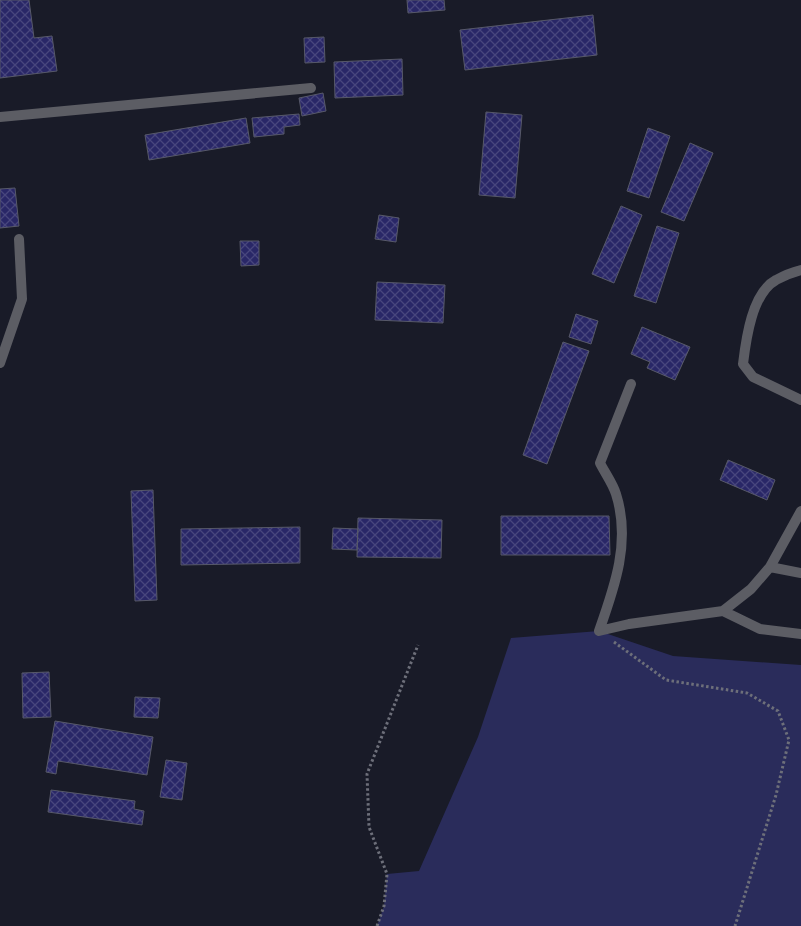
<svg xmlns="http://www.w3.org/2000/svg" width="801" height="926" font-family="'Exo 2',sans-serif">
	<defs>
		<pattern id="building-cross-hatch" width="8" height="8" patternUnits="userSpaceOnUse" patternTransform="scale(1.25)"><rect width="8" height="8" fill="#292767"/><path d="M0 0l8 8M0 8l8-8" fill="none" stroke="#48467d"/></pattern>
	</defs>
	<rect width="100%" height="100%" fill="#191b28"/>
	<!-- green -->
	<path fill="#2a2c5b" d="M 599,631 L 673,656 L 801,665 L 801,926 L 377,926 L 384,906 L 387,874 L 419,871 L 478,737 L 511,638 Z"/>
	<!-- building -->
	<path fill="url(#building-cross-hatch)" stroke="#575969" d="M 0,0 L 29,0 L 34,38 L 52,36 L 57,71 L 0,78 Z
		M 407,0 L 444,0 L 445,10 L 408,13 Z
		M 593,15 L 597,55 L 465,70 L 460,30 Z
		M 324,37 L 325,62 L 305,63 L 304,38 Z
		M 402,59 L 403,95 L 335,98 L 334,62 Z
		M 323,93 L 326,111 L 302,116 L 299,98 Z
		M 486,112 L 522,115 L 515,198 L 479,195 Z
		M 299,114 L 300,125 L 284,127 L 284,134 L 254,137 L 252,118 Z
		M 246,118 L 250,143 L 149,160 L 145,135 Z
		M 648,128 L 670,136 L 649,198 L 627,191 Z
		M 690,143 L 713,153 L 684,221 L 661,212 Z
		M 15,188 L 19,226 L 0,228 L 0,189 Z
		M 621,206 L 642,215 L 614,283 L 592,274 Z
		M 379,215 L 399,218 L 396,242 L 375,239 Z
		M 657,226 L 679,233 L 656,303 L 634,296 Z
		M 240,241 L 259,241 L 259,265 L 241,266 Z
		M 377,282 L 445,285 L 443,323 L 375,320 Z
		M 576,314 L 598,321 L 591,344 L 569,337 Z
		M 642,327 L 690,347 L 675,380 L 647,368 L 650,362 L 631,354 Z
		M 563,342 L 589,351 L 547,464 L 523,455 Z
		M 728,460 L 775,480 L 767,500 L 720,480 Z
		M 153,490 L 157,600 L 135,601 L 131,491 Z
		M 501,516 L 609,516 L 610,555 L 501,555 Z
		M 358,518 L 442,520 L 441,558 L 357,557 Z
		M 300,527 L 300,563 L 181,565 L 181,529 Z
		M 333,528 L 358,529 L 357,550 L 332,549 Z
		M 49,672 L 51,717 L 23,718 L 22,673 Z
		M 135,697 L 160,698 L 158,718 L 134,717 Z
		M 55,721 L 153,737 L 147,775 L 58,761 L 56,774 L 46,772 Z
		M 166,760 L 187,763 L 182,800 L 160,797 Z
		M 51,790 L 135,801 L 134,809 L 144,811 L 142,825 L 48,812 Z"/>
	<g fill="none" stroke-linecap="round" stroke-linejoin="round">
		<!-- path -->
		<path stroke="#6d6f7a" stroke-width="3" stroke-dasharray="2.5 2.5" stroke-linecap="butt" d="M 614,642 L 666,680 L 747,693 L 778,711 L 789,740 L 776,795 L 735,926
			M 377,926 L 384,906 L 387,874 L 369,827 L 367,774 L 418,645"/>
		<!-- lane -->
		<path stroke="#5c5d64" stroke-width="10" d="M 0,117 L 311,88
			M 801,270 C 793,272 783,276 776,280 C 752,293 746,339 743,364 L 753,377 L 801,400
			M 0,363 L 22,299 L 19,239
			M 770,567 L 801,573
			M 723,611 L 760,629 L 801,634
			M 599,631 C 615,586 631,541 616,494 C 613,484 605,473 600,463 L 631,384
			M 599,631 L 629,624 L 723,611 L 751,589 L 770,567 L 801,511"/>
	</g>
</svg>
